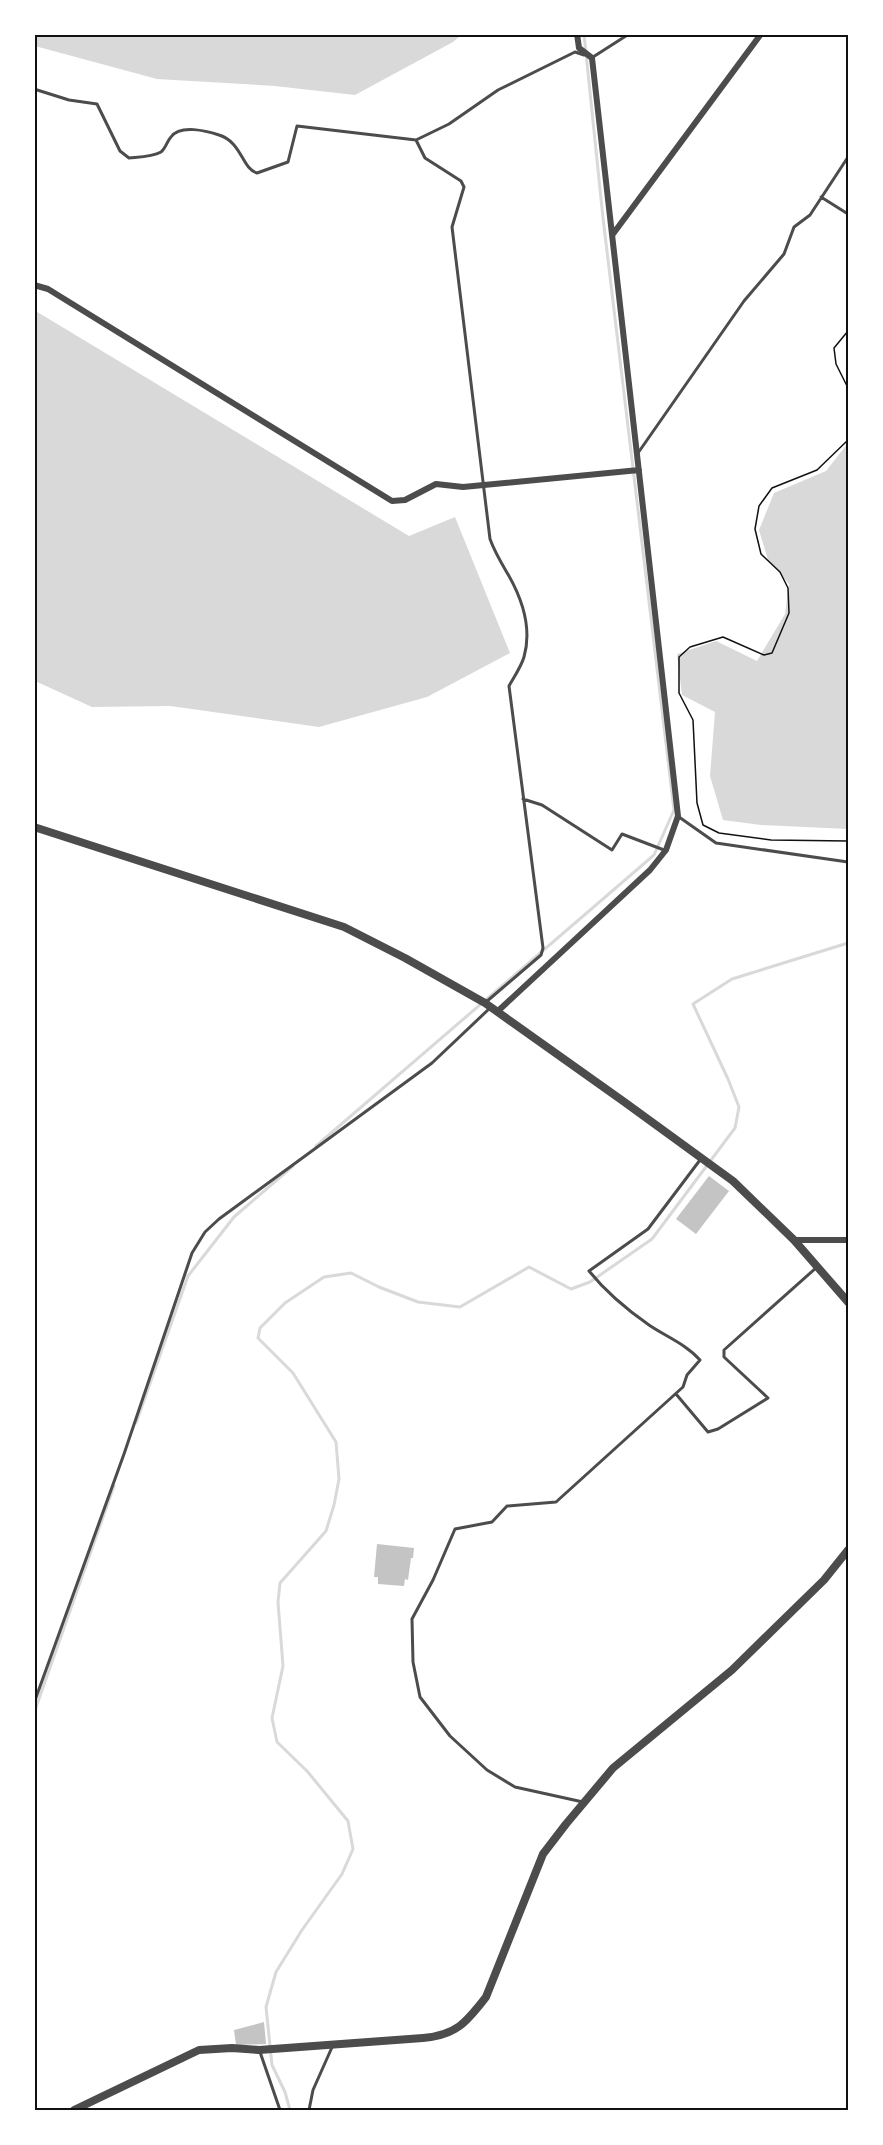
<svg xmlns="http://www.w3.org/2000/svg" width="883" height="2145" font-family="Figtree,sans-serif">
	<rect width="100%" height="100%" fill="#fff"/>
	<!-- water -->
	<path fill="#d9d9d9" d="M 34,35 L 35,34 L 461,35 L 453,42 L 355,95 L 275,86 L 157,79 L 35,46 Z
		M 34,310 L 409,536 L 455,517 L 510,653 L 427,697 L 319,727 L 170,706 L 92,707 L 35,681 Z
		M 848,443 L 848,829 L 761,825 L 723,820 L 710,776 L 715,712 L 682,695 L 677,654 L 716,641 L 757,661 L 785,614 L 789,584 L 768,560 L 759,530 L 774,493 L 826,471 Z"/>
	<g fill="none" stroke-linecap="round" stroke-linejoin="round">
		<!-- stream -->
		<path stroke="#d9d9d9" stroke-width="3" d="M 316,1146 L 654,855 L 674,810 L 603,218 L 584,34
			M 136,1423 L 188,1276 L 234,1217 L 293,1166
			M 34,1713 L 114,1486
			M 290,2110 L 285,2092 L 272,2065 L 266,2007 L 276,1972 L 302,1930 L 342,1874 L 353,1849 L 348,1821 L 307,1771 L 277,1742 L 272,1718 L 283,1666 L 278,1602 L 280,1583 L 326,1531 L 334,1505 L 339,1479 L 336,1442 L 293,1373 L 258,1338 L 260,1328 L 285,1303 L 324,1277 L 351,1273 L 379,1287 L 418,1302 L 460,1307 L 529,1267 L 571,1289 L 590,1282 L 652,1239 L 735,1128 L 739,1107 L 728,1079 L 693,1004 L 732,979 L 848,943"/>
	</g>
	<!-- building -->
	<path fill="#c4c4c4" d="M 709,1176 L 729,1191 L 696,1234 L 676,1219 Z
		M 377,1544 L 414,1548 L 413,1558 L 411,1558 L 408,1580 L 405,1579 L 404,1586 L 378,1584 L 378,1577 L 374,1577 Z
		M 264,2022 L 266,2044 L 236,2045 L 234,2030 Z"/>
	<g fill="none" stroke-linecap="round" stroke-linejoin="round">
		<!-- path -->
		<path stroke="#111" stroke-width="1.5" d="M 848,331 L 834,348 L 836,364 L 848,388
			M 848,440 L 817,470 L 772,488 L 759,506 L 755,529 L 761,554 L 780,572 L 788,588 L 789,613 L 772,653 L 764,655 L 723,637 L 690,647 L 679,657 L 679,693 L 693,720 L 697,803 L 703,825 L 719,833 L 771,840 L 848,841"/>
		<!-- service -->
		<path stroke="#4c4c4c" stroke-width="3" d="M 593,57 L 629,34
			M 34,89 L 69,100 L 97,104 L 120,151 L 129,158 C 139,157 152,157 161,152 C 166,148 167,141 171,137 C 180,124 207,131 219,135 C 242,142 242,169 257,173 L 288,162 L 297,126 L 416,140 L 449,124 L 498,90 L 575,52 L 584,55
			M 416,140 L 425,158 L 461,181 L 464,187 L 452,227 L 490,539 C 495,553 502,564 509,576 C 523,601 532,629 524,657 C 521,667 514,677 509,686 L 543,948 L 541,955 L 486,1002
			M 821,197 L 848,214
			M 638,453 L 744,301 L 784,254 L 794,227 L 810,215 L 848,157
			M 523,799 L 542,805 L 612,850 L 622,834 L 664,850
			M 679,817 L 716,843 L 848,862
			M 676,1394 L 708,1432 L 718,1429 L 768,1398 L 724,1357 L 724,1350 L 817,1267
			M 34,1703 L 124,1454 L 192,1253 L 205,1232 L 219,1219 L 432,1063 L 490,1008
			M 583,1802 L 515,1787 L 487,1770 L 450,1736 L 420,1697 L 413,1662 L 412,1619 L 433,1580 L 455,1529 L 492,1522 L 507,1506 L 556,1502 L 683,1387 L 687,1375 L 700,1360 C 686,1344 665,1336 649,1325 C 626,1309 606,1292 589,1271 L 648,1229 L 700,1160
			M 260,2052 L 280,2110
			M 309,2110 L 313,2090 L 333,2045"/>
		<!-- minor -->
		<path stroke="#4c4c4c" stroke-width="6" d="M 613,234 L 761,34
			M 34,285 L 48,289 L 392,501 L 405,500 L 436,484 L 463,487 L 639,470
			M 498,1011 L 650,870 L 666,850 L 678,816 L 592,58 L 579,48 L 577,34
			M 794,1240 L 848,1240"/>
		<!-- tertiary -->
		<path stroke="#4c4c4c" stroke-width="8" d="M 34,827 L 344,927 L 405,958 L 485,1003 L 623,1101 L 733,1181 L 794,1240 L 848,1302
			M 74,2110 L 199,2050 L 232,2048 L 259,2050 L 423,2038 C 456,2035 466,2023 486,1997 L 543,1854 L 566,1824 L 613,1768 L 732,1670 L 824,1580 L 848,1550"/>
	</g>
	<!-- border -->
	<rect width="883" height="2145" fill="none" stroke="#ffffff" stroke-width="72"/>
	<rect x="36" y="36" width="811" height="2073" fill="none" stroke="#111" stroke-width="2"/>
</svg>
